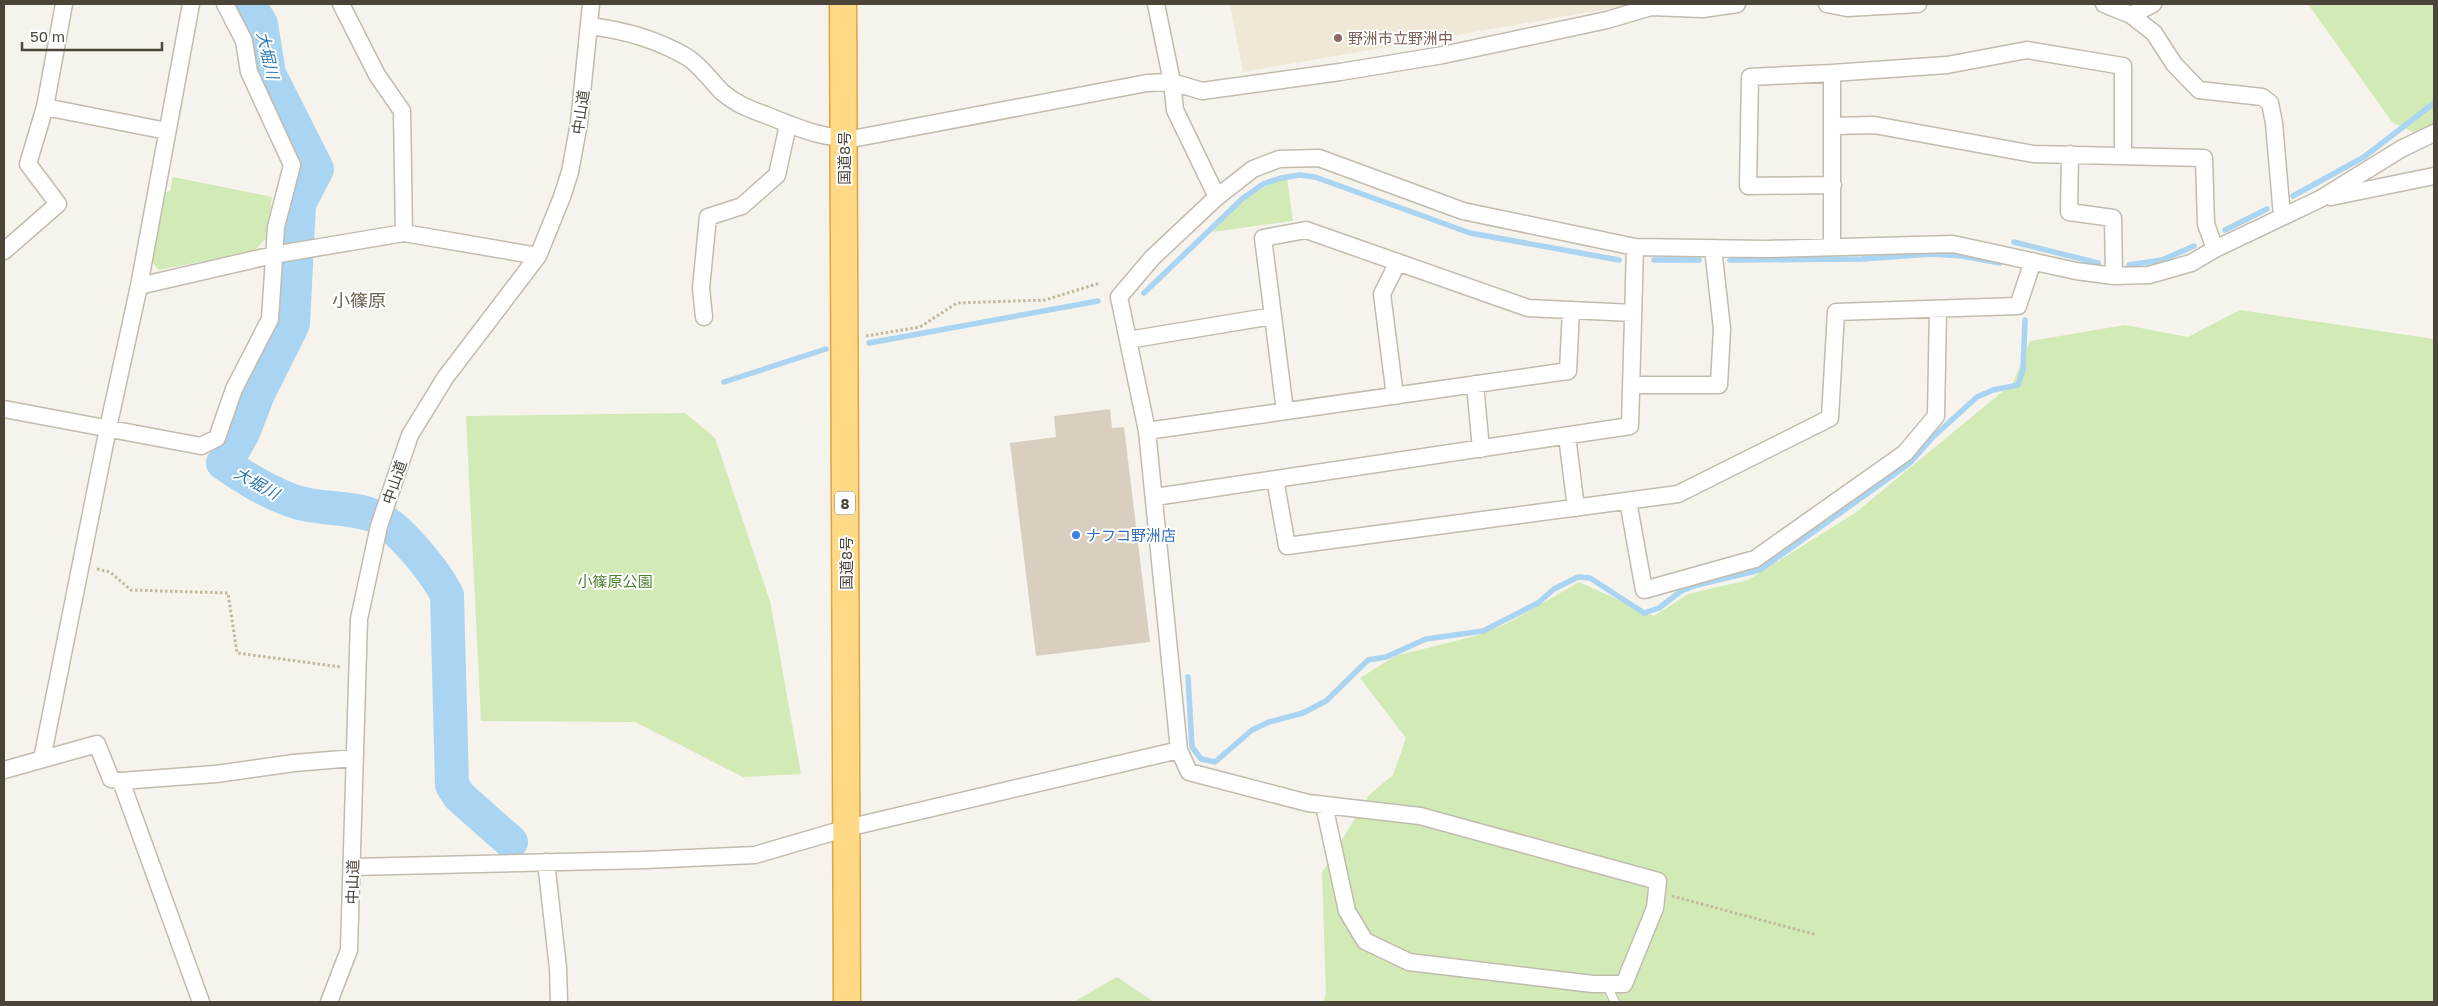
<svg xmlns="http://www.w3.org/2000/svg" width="2438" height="1006" font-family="'Golos Text','Noto Sans JP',sans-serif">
	<rect width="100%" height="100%" fill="#f6f3ec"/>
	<!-- education -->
	<path fill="#efe8d6" d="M 1230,4 L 1636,4 L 1243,72 Z"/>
	<!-- green -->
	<path fill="#d2eab5" d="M 2308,4 L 2434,4 L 2434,142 L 2392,122 Z
		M 173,177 L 272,197 L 266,238 L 254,251 L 159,270 L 150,260 L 163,192 L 170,191 Z
		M 1287,178 L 1293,221 L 1212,232 C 1236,207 1253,188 1287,178 Z
		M 2240,310 L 2434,339 L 2434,1002 L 1323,1002 L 1326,994 L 1322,873 L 1369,795 L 1393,775 L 1406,738 L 1360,678 L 1395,656 L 1479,635 L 1510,622 L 1579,582 L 1654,616 L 1688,594 L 1748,580 L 1855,513 L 2013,383 L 2030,341 L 2125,325 L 2188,337 Z
		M 685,413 L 715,438 L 770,601 L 801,774 L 743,777 L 635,722 L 481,721 L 466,416 Z
		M 1117,977 L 1154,1002 L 1072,1002 L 1073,1002 Z"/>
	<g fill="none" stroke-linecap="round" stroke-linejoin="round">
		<!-- stream -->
		<path stroke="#a9d4f2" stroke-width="5.5" d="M 2293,196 L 2364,157 L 2434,103
			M 2225,230 L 2267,209
			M 2014,242 L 2098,263
			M 1654,260 L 1699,260
			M 1730,260 L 1862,259 L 1932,254 L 1962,256 L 2000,263
			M 2129,265 L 2162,260 L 2194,246
			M 1144,293 L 1242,199 L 1263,184 L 1281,178 L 1300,175 L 1315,177 L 1470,233 L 1619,260
			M 869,343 L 1098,301
			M 724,382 L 826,349
			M 1188,677 L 1192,747 L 1201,759 L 1215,762 L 1252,730 L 1269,722 L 1303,713 L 1326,701 L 1368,660 L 1386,657 L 1426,639 L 1483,631 L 1538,603 L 1554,589 L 1578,577 L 1590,578 L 1644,613 L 1659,608 L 1681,591 L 1697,585 L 1760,570 L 1910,463 L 1933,437 L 1977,397 L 1993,390 L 2018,385 L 2023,370 L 2025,320"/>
		<!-- river -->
		<path stroke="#a9d4f2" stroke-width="34" d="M 249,4 L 261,24 L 269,74 L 317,169 L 299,204 L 293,324 L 258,394 L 243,433 L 232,452 L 223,463 C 245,478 267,492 293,501 C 318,510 347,506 372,515 C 396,522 436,573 447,595 L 452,785 L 459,796 L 511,842"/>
	</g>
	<!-- building -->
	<path fill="#d8cfc1" d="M 1110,409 L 1112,428 L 1124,427 L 1150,642 L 1036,656 L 1010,443 L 1056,437 L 1054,416 Z"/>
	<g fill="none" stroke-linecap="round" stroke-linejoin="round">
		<!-- service casing -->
		<g stroke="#c2bbae" stroke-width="10">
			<path id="service" d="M 1606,984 L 1615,1002"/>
		</g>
		<!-- minor casing -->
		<g stroke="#c2bbae" stroke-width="19">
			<path id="minor" d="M 341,4 L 377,75 L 402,111 L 404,233
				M 1156,4 L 1172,82 L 1175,110 L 1217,197
				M 1827,4 L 1847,8 L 1918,4
				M 2104,4 L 2131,15 L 2154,33 L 2174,64 L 2199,90 L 2262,97 L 2270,103 L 2274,123 L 2282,216
				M 2131,15 L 2153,4
				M 589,26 C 624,30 656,39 687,57 C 700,65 711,81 722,92 C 736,104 749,109 766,115 C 796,127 824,140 857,138 L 1147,83 L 1172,82 L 1202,91 L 1340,72 L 1443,55 L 1607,20 L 1651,7 L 1703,9 L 1737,4
				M 1832,73 L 1750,77 L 1748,186 L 1833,185
				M 45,107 L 64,4
				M 1834,126 L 1874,125 L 2033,154 L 2204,158 L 2206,224 L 2215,249
				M 2070,154 L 2069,212 L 2113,218 L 2114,276
				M 2331,197 L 2434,176
				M 1832,246 L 1832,73 L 1947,65 L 2027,50 L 2123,66 L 2123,156
				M 4,251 L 58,204 L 28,164 L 45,107 L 167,131
				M 139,286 L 273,255 L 404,233 L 538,256
				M 1273,316 L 1285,411
				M 704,317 L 701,288 L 708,217 L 742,206 L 777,175 L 788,125
				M 1128,340 L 1273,316 L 1263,238 L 1306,230 L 1528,308 L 1633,313
				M 1475,384 L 1481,449
				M 1631,385 L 1719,385 L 1722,329 L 1713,248
				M 1395,396 L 1382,294 L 1398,262
				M 4,409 L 201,446 L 217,438 L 234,389 L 270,319 L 276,227 L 292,165 L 249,72 L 244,41 L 225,4
				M 1147,431 L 1568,371 L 1571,310
				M 1567,436 L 1576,508
				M 1275,479 L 1287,546 L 1678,494 L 1830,418 L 1836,312 L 2018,306 L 2033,261
				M 1155,497 L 1630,426 L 1635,247
				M 1628,501 L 1644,590 L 1755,559 L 1905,453 L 1936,416 L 1938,309
				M 42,759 L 108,428 L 139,286 L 191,4
				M 4,770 L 97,744 L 111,779 L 121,781 L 216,774 L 294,763 L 354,758
				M 121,781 L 201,1002
				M 1324,805 L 1347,911 L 1365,941 L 1409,962 L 1593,984 L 1624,984 L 1655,908 L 1658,881 L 1420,816 L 1308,803 L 1189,772 L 1179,750 L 1147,431 L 1119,297 L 1152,258 L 1217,197 L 1253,169 L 1279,159 L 1319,158 L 1463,211 L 1635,247 L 1766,249 L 1953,244 L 2076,271 L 2114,276 L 2149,275 L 2191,263 L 2215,249 L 2320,199 L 2401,149 L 2434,133
				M 546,862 L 558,968 L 559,1002
				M 353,867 L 645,860 L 755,855 L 847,828 L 1179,750
				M 329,1002 L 349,950 L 359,619 L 379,526 L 410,435 L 445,378 L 538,256 L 562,197 L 570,172 L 579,123 L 591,4"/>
		</g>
		<!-- trunk casing -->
		<g stroke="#e0a43c" stroke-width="29">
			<path id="trunk" d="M 843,4 L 847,1002"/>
		</g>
		<!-- path -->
		<path stroke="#c4b79f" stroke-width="3" stroke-dasharray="2.5 2.5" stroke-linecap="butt" d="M 866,336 L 920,327 L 957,303 L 1045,300 L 1100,283
			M 97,569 L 110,572 L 131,590 L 228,593 L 237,653 L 341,667
			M 1672,896 L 1817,935"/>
		<!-- service -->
		<use href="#service" stroke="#fff" stroke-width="8"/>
		<!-- minor -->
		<use href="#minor" stroke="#fff" stroke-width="16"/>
		<!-- trunk -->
		<use href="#trunk" stroke="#ffd985" stroke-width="26"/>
	</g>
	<!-- markers -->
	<circle fill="#8d6e63" stroke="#fff" stroke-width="2" cx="1338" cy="38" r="5"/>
	<circle fill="#3f7fe0" stroke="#fff" stroke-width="2" cx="1076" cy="535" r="5"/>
	<g text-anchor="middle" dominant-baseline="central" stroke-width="4" stroke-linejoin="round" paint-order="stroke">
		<!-- shield labels -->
		<rect fill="#fff" stroke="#817c74" stroke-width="1" x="835" y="491.5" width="20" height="23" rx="4"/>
		<g font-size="14" font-weight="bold" fill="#4b4439">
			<text x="845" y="503">8</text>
		</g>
		<!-- education labels -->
		<g font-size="15" fill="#785e54" stroke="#fff" text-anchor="start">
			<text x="1348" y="38">野洲市立野洲中</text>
		</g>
		<!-- street labels -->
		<g font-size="15" fill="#4b4439" stroke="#fff">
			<text transform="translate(580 112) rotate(-82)">中山道</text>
			<text transform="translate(844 158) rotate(-90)">国道8号</text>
			<text transform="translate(394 482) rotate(-71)">中山道</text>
			<text transform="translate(846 563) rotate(-90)">国道8号</text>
			<text transform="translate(352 882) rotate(-89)">中山道</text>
		</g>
		<!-- shop labels -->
		<g font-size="15" fill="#366cbe" stroke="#fff" text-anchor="start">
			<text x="1086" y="535">ナフコ野洲店</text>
		</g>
		<!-- park labels -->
		<g font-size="15" fill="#4a7f2a" stroke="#fff">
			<text x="615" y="581">小篠原公園</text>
		</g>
		<!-- water labels -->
		<g font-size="16" font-style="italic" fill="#2e7ab2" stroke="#fff">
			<text transform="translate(268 55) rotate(77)">大堀川</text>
			<text transform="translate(257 483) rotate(29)">大堀川</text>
		</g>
		<!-- quarter labels -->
		<g font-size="18" fill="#6e6250" stroke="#fff">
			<text x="359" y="300">小篠原</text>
		</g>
	</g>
	<!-- border -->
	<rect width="2438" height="1006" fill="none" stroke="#4b4439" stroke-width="10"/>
	<!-- scale -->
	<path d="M22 42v8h140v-8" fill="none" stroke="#4b4439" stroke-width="2.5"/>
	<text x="30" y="42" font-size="15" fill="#4b4439" stroke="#ffffff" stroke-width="4" paint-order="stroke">50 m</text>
</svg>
